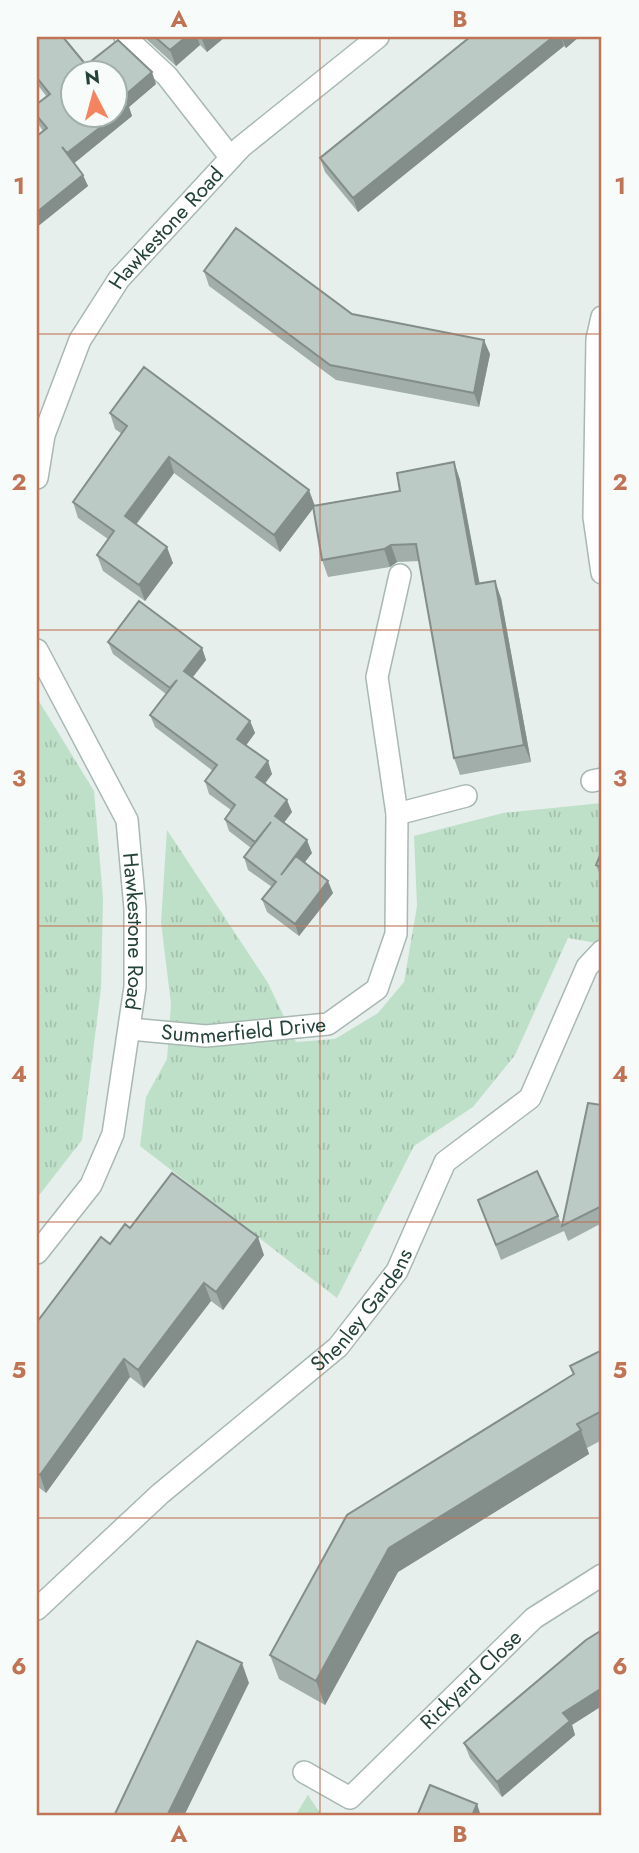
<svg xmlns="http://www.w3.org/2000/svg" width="639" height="1853" font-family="Jost,sans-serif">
	<defs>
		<pattern id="grass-tufts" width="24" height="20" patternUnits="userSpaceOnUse" patternTransform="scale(1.75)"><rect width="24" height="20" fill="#bfe0c8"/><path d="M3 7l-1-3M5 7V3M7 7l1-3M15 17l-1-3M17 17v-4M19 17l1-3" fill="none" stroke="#a4c1ad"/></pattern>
	</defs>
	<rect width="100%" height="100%" fill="#e6efeb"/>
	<!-- grass -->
	<path fill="url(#grass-tufts)" d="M 37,698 L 94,791 L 103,898 L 101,988 L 82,1140 L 37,1198 Z
		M 602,803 L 602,944 L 568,938 L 515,1055 L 473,1107 L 414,1146 L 337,1298 L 140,1146 L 146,1097 L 167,1059 L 171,1004 L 161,922 L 167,830 L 268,983 L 296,1042 L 335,1039 L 378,1013 L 404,982 L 417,906 L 414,836 L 503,813 Z
		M 308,1795 L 322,1816 L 295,1816 Z"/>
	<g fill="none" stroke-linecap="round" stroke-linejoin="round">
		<!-- service casing -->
		<g stroke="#a8b8b2" stroke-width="24">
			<path id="service" d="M 125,37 L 167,76 L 231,158
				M 602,317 L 597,339 L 594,517 L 602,573"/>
		</g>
		<!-- minor casing -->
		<g stroke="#a8b8b2" stroke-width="24">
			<g id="minor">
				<path id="s1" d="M 37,478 L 44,435 L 80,340 L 119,279 L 241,147 L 378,37"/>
				<path id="s2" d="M 37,650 L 127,820 L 135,909 L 135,987 L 113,1134 L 91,1185 L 37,1253"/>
				<path d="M 592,781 L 602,779"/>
				<path d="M 397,814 L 466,796"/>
				<path id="s3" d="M 130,1029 L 206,1036 L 328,1024 L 377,989 L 396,934 L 397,814 L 377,677 L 400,575"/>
				<path id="s4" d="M 37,1609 L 160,1494 L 338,1347 L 397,1271 L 445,1162 L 530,1098 L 587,967 L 602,951"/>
				<path id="s5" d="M 304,1772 L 350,1798 L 534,1618 L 602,1575"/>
			</g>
		</g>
		<!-- service -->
		<use href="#service" stroke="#fff" stroke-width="21"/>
		<!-- minor -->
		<use href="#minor" stroke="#fff" stroke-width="21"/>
	</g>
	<!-- wall -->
	<path fill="#a1aea9" d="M 37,37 L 86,65 L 156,84 L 129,107 L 132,116 L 74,163 L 88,186 L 37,227 L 37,136 L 43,131 L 37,122 L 37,104 L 47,97 L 37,84 Z
		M 144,37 L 225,37 L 207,52 L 200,45 L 176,66 Z
		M 470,37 L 579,37 L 566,48 L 564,46 L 358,212 L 325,172 L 320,158 Z
		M 204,271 L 490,354 L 479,407 L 336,380 L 209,286 Z
		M 110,413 L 315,505 L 400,491 L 454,462 L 460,480 L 479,584 L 501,598 L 531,762 L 460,775 L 454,758 L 419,561 L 397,562 L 390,567 L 328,577 L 322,560 L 313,508 L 280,552 L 174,473 L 136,525 L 173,563 L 145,601 L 103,571 L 97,555 L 108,539 L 78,518 L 73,502 L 122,434 L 115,429 Z
		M 108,642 L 202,648 L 206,660 L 193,677 L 250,721 L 255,733 L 246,745 L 272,774 L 265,783 L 292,812 L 284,823 L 312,853 L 304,862 L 333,893 L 299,936 L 267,912 L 262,899 L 272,887 L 248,870 L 244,857 L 251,848 L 229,831 L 225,819 L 231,810 L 209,794 L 205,781 L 213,771 L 155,727 L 150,715 L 166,694 L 113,654 Z
		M 602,851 L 602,875 L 599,873 L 596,865 Z
		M 602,1105 L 602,1223 L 568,1241 L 562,1226 Z
		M 478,1200 L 558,1216 L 564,1231 L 501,1260 Z
		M 110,1244 L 264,1255 L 223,1310 L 211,1301 L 144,1388 L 130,1377 L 46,1493 L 37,1486 L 37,1322 Z
		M 602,1350 L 602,1440 L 587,1448 L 589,1454 L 398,1572 L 325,1705 L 279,1679 L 270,1655 L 573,1374 L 570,1366 Z
		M 572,1725 L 575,1735 L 502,1797 L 470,1758 L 464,1743 Z"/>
	<!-- shaded-wall -->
	<path fill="#838d89" d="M 186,37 L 197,37 L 200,45 L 176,66 L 170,50 Z
		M 201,37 L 225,37 L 207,52 Z
		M 553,37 L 561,37 L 564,46 L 358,212 L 353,198 Z
		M 561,37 L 579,37 L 566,48 Z
		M 152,72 L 156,84 L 129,107 L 132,116 L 72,165 L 67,153 L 116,116 L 123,97 Z
		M 83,175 L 88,186 L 37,227 L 37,212 Z
		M 484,340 L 490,354 L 479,407 L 474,393 Z
		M 169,457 L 174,473 L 130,532 L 125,516 Z
		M 454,462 L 460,480 L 483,601 L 476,584 Z
		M 309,490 L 315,506 L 280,552 L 274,535 Z
		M 391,545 L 397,562 L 390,567 L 384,549 Z
		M 167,547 L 173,563 L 145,601 L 139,585 Z
		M 495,581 L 501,598 L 531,762 L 524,745 Z
		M 202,648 L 206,660 L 188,683 L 184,671 Z
		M 250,721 L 255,733 L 242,751 L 237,739 Z
		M 268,761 L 272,774 L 261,789 L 256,777 Z
		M 287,800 L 292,812 L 279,829 L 275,816 Z
		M 307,840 L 312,853 L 286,887 L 281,875 Z
		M 328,881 L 333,893 L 299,936 L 295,924 Z
		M 258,1237 L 264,1255 L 223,1310 L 216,1292 Z
		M 204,1283 L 211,1301 L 144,1388 L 138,1370 Z
		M 124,1359 L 130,1377 L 46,1493 L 40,1475 Z
		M 581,1430 L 589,1454 L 398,1572 L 325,1705 L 316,1681 L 389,1548 Z
		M 242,1663 L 249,1683 L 184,1816 L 167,1816 Z
		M 602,1688 L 602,1706 L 572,1725 L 575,1735 L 502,1797 L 497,1782 L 563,1713 Z
		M 477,1804 L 481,1816 L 472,1816 Z"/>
	<!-- building -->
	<path fill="#bbcac4" stroke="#838d89" stroke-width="2" d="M 37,37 L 63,37 L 86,65 L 118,40 L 152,72 L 123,97 L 128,105 L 116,115 L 116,74 L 74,74 L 74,116 L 115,116 L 67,153 L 62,147 L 83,175 L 37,212 L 37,136 L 47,128 L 37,116 L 37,104 L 50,94 L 37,78 Z
		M 155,37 L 186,37 L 170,50 Z
		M 470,37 L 553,37 L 353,198 L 320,158 Z
		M 236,228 L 352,314 L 484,340 L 474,393 L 330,365 L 204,271 Z
		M 144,367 L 309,490 L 274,535 L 169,457 L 125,516 L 167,547 L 139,585 L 97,555 L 114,531 L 73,502 L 127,426 L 110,413 Z
		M 454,462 L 476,584 L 495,581 L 524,745 L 454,758 L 416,544 L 391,545 L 384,549 L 322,560 L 313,506 L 400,491 L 397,473 Z
		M 139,601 L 202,648 L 184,671 L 250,721 L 237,739 L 268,761 L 256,777 L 287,800 L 275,816 L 307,840 L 281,875 L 296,856 L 328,881 L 295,924 L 262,899 L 276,882 L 244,857 L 271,822 L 255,842 L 225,819 L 235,805 L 205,781 L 217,765 L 150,715 L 177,680 L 170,688 L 108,642 Z
		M 602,851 L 602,868 L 596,865 Z
		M 588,1103 L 602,1105 L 602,1206 L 562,1226 Z
		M 537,1171 L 558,1216 L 496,1245 L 478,1200 Z
		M 172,1173 L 258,1237 L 216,1292 L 204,1283 L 138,1370 L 124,1359 L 40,1475 L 37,1473 L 37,1322 L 101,1237 L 110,1244 L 125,1224 L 130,1228 Z
		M 602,1350 L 602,1411 L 577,1424 L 581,1430 L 389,1548 L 316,1681 L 270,1655 L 347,1515 L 574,1374 L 570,1366 Z
		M 602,1630 L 602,1688 L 563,1713 L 570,1721 L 497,1782 L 464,1743 L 586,1640 Z
		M 197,1641 L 242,1663 L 167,1816 L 114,1816 Z
		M 430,1785 L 477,1804 L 472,1816 L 417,1816 Z"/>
	<!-- grid -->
	<path fill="none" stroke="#c07456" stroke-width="2" stroke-opacity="0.55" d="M 320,37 L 320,1816M 37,334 L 602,334M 37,630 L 602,630M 37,926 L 602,926M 37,1222 L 602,1222M 37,1518 L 602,1518"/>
	<g text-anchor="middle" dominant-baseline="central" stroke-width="5" stroke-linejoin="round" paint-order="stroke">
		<!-- street labels -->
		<g font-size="21" fill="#24423a" stroke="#f7fbf9">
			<text stroke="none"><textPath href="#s1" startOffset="287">Hawkestone Road</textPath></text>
			<text stroke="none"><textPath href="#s2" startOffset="304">Hawkestone Road</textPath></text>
			<text stroke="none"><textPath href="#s3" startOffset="114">Summerfield Drive</textPath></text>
			<text stroke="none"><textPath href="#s4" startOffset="443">Shenley Gardens</textPath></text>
			<text stroke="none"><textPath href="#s5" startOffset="222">Rickyard Close</textPath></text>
		</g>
	</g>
	<!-- border -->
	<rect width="639" height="1853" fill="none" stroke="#f7fbf9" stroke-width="77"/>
	<!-- north arrow -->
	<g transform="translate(94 94) rotate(354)"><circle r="33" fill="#f7fbf9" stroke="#a3b1ad" stroke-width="2"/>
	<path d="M0-5L12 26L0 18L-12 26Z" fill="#f4845f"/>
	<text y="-10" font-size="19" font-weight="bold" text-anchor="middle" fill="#24423a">N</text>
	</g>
	<rect x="38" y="38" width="562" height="1776" fill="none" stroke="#c07456" stroke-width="2.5"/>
	<g font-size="23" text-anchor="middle" font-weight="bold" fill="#c07456">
		<text x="179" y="27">A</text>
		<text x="460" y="27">B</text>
		<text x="19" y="194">1</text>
		<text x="620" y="194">1</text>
		<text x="19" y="490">2</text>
		<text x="620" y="490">2</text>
		<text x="19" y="786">3</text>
		<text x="620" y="786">3</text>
		<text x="19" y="1082">4</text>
		<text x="620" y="1082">4</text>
		<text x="19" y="1378">5</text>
		<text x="620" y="1378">5</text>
		<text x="19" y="1674">6</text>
		<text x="620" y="1674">6</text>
		<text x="179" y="1842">A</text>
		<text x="460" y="1842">B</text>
	</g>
</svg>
